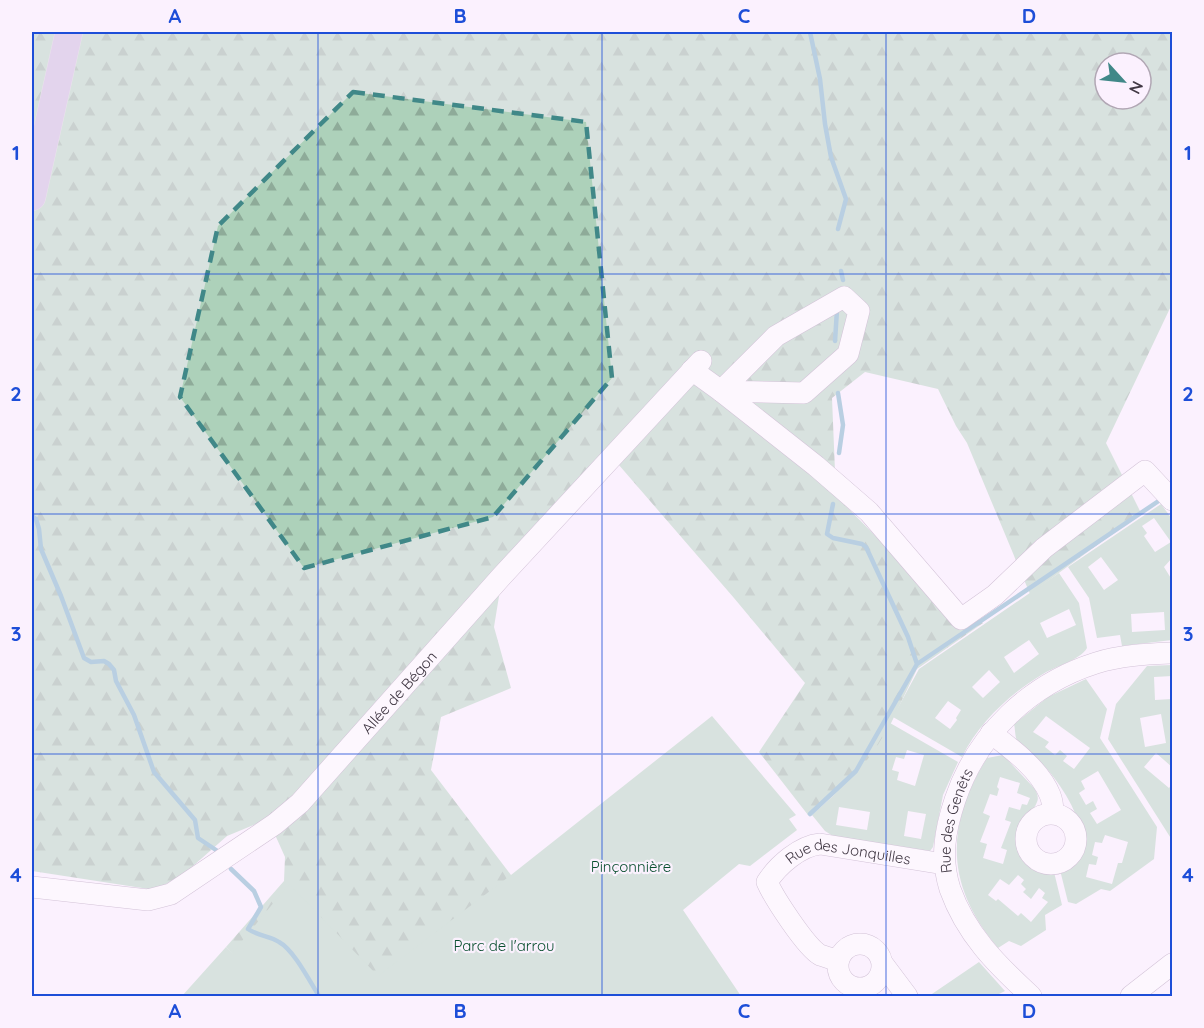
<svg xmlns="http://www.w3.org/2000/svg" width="1204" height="1028" font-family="Quicksand,sans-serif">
	<defs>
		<pattern id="forest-firs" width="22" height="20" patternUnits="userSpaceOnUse" patternTransform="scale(1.5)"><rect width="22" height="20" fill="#add1ba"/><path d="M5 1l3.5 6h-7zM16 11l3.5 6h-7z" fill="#8eab99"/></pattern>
	</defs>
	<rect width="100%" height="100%" fill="#fbf1fe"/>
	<!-- forest -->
	<path fill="url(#forest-firs)" fill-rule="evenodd" d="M 32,32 L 1172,32 L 1172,304 L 1106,443 L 1141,513 L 1030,594 L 967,443 L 956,426 L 938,389 L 865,372 L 832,398 L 836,496 L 922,583 L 983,623 L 917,669 L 870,767 L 808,815 L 759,752 L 805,683 L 734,598 L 612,457 L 502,578 L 494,627 L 511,688 L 441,717 L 431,770 L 511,875 L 567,941 L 447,996 L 258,979 L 226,947 L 284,881 L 285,857 L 268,819 L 227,836 L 184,874 L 155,890 L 32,871 ZM 1105,63 L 1141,63 L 1141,99 L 1105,99 Z"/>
	<!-- green -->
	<path fill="#add1ba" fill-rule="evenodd" d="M 1161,504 L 1172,519 L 1172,558 L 1164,567 L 1172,580 L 1172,640 L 1122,646 L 1120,635 L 1097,638 L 1089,598 L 1068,567 ZM 1154,518 L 1171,542 L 1155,552 L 1144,536 L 1147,533 L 1142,526 ZM 1101,557 L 1118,580 L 1104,590 L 1088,567 ZM 1164,612 L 1165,630 L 1132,632 L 1131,614 Z
		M 1059,573 L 1079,603 L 1087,648 C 1080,660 1056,666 1043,674 C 1011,693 979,722 962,757 L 893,717 L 919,669 ZM 1069,609 L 1076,625 L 1047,638 L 1040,623 ZM 1029,640 L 1039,654 L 1014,673 L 1004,657 ZM 989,670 L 1000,682 L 983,698 L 972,687 ZM 948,701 L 961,710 L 956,718 L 957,720 L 950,729 L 935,718 Z
		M 1172,665 L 1172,676 L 1154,677 L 1155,700 L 1172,699 L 1172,767 L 1156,753 L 1144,767 L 1169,788 L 1172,784 L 1172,840 L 1108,739 L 1116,704 L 1147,666 ZM 1161,714 L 1166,743 L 1145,747 L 1140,718 Z
		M 1086,679 L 1107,709 L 1100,738 L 1157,827 L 1154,859 L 1110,891 L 1101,889 L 1076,904 L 1068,902 L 1060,870 C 1106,853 1067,791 1046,768 C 1039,760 1019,746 1016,738 C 1015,734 1015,728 1014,724 L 1048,697 ZM 1046,716 L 1090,748 L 1074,769 L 1063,761 L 1067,756 L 1060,750 L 1055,755 L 1045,747 L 1049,742 L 1033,732 ZM 1098,771 L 1121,810 L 1097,824 L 1090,813 L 1097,809 L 1093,801 L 1086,805 L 1079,793 L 1085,789 L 1081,781 ZM 1105,835 L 1128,842 L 1122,863 L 1118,863 L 1112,884 L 1086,877 L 1089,864 L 1096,865 L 1098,857 L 1092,855 L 1095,842 L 1102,843 Z
		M 712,716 L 796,815 L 789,819 L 797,830 L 750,866 L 739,864 L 683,910 L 741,996 L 182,996 L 226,947 L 236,956 L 233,952 L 289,884 L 378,976 L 511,875 Z
		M 890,723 L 958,762 L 943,795 L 933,847 L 930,851 L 833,836 L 825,831 L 812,815 C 844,786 871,763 890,723 ZM 907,750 L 924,755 L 915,786 L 897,780 L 899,772 L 892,770 L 896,757 L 904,759 ZM 839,807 L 870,812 L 867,830 L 836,825 ZM 908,811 L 926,814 L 921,839 L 904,836 Z
		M 1003,755 L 1035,789 C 1037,793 1039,798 1037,802 C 1034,811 1024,818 1020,826 C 1009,851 1030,871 1054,872 L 1062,905 L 1045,915 L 1046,930 L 1021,946 L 1009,941 L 998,948 C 945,885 945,826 987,758 ZM 1000,777 L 1020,783 L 1017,793 L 1030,798 L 1027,805 L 1022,804 L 1020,810 L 1009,807 L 1005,820 L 1011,822 L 1001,848 L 1007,850 L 1003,864 L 983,858 L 987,844 L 980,842 L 990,816 L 983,813 L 990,794 L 997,796 L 999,789 L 997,787 ZM 1018,875 L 1024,880 L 1021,884 L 1026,889 L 1023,892 L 1031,899 L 1039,888 L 1045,893 L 1042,898 L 1048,902 L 1031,922 L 1021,913 L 1018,916 L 998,899 L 996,901 L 988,895 L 1000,879 L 1009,885 Z
		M 979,962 L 1005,991 L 995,996 L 929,996 Z"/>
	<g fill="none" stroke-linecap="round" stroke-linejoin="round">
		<!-- stream -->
		<path stroke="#68a6c2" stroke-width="4.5" d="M 810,32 L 820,79 L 825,124 L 831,157 L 846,199 L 838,229
			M 841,271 L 843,280
			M 835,341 L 837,310
			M 838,393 L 843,425 L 839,453
			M 833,504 L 827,534 L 833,538 L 862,544 L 866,547 L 908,637 L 917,664
			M 32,516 L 36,519 L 39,529 L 41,549 L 61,596 L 84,658 L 91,662 L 104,661 L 109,664 L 114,670 L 116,681 L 134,715 L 154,772 L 195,820 L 198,838 L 216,850 L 219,855
			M 810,814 L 856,771 L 917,664 L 1163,498
			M 231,869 L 254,891 L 261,907 L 248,929 C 258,936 270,936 279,942 C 294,950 310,982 319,996"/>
		<!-- minor casing -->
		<g stroke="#a28dab" stroke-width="22">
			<g id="minor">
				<path d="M 692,370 L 721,391 L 776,336 L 844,297 L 859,311 L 848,354 L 804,393 L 721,391"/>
				<path d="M 721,391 L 816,466 L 869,512 L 961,619 L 995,595 L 1044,548 L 1145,471 L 1172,500"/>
				<path d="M 991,733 C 1012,749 1040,770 1050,795 C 1052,800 1053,807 1053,813"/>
				<circle cx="1051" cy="839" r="25"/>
				<path id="s1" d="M 32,887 L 148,900 L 171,894 L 275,824 L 300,803 L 501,577 L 701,361"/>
				<circle cx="860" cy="966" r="22"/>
				<path id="s2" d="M 838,961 C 833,959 826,957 820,955 C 806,947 774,898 767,882 C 778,865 800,846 820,844 L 944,864"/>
				<path d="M 883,964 L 907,996"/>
				<path id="s3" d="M 1031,996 C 996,964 966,934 950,889 C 940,858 945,830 955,800 C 977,734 1030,684 1096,663 C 1120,655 1148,654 1172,653"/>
				<path d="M 1131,996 L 1172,964"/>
			</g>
		</g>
		<!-- major casing -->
		<g stroke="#d5d3d6" stroke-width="28">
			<path id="major" d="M 32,197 L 69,32"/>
		</g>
		<!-- minor -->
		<use href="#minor" stroke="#fff" stroke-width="21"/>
		<!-- major -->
		<use href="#major" stroke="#c5b1da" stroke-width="27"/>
	</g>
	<!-- marked area -->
	<path d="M0 0H1204V1028H0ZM 353,92 L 586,122 L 612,378 L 493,517 L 304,568 L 180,397 L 218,226 Z" fill="#fbf1fe" fill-opacity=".55" fill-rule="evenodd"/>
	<path fill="none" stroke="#408888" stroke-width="4.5" stroke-dasharray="12 8" stroke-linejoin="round" d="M 353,92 L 586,122 L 612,378 L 493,517 L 304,568 L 180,397 L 218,226 Z"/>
	<!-- grid -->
	<path fill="none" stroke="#1d4ed8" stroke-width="1.5" stroke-opacity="0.55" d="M 318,32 L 318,996M 602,32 L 602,996M 886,32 L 886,996M 32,274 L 1172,274M 32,514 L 1172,514M 32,754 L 1172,754"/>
	<g text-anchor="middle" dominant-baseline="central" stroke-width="4.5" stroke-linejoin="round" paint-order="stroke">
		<!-- street labels -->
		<g font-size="15" fill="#413844" stroke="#fbf1fe">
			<text stroke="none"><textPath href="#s1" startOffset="447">Allée de Bégon</textPath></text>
			<text stroke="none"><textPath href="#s3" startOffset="206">Rue des Genêts</textPath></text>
			<text stroke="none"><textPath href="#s2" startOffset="204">Rue des Jonquilles</textPath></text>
		</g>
		<!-- park labels -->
		<g font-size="15" fill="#094f2f" stroke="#fbf1fe">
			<text x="631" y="866">Pinçonnière</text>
			<text x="504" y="945">Parc de l'arrou</text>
		</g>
	</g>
	<!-- border -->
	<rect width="1204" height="1028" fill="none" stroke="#fbf1fe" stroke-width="66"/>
	<!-- north arrow -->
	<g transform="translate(1123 81) rotate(117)"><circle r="28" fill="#fbf1fe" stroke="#b1a7b4" stroke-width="1.5"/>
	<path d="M0-4.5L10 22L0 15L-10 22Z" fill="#408888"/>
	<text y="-9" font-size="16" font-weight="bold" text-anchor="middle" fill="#413844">N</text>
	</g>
	<rect x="33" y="33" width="1138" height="962" fill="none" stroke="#1d4ed8" stroke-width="2"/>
	<g font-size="20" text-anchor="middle" font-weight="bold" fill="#1d4ed8">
		<text x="175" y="23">A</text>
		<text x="460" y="23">B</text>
		<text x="744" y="23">C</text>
		<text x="1029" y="23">D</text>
		<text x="16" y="160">1</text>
		<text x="1188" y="160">1</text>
		<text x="16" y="401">2</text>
		<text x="1188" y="401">2</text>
		<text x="16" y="641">3</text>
		<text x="1188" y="641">3</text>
		<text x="16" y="882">4</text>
		<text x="1188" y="882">4</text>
		<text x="175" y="1018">A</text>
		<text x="460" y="1018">B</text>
		<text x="744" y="1018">C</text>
		<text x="1029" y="1018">D</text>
	</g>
</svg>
